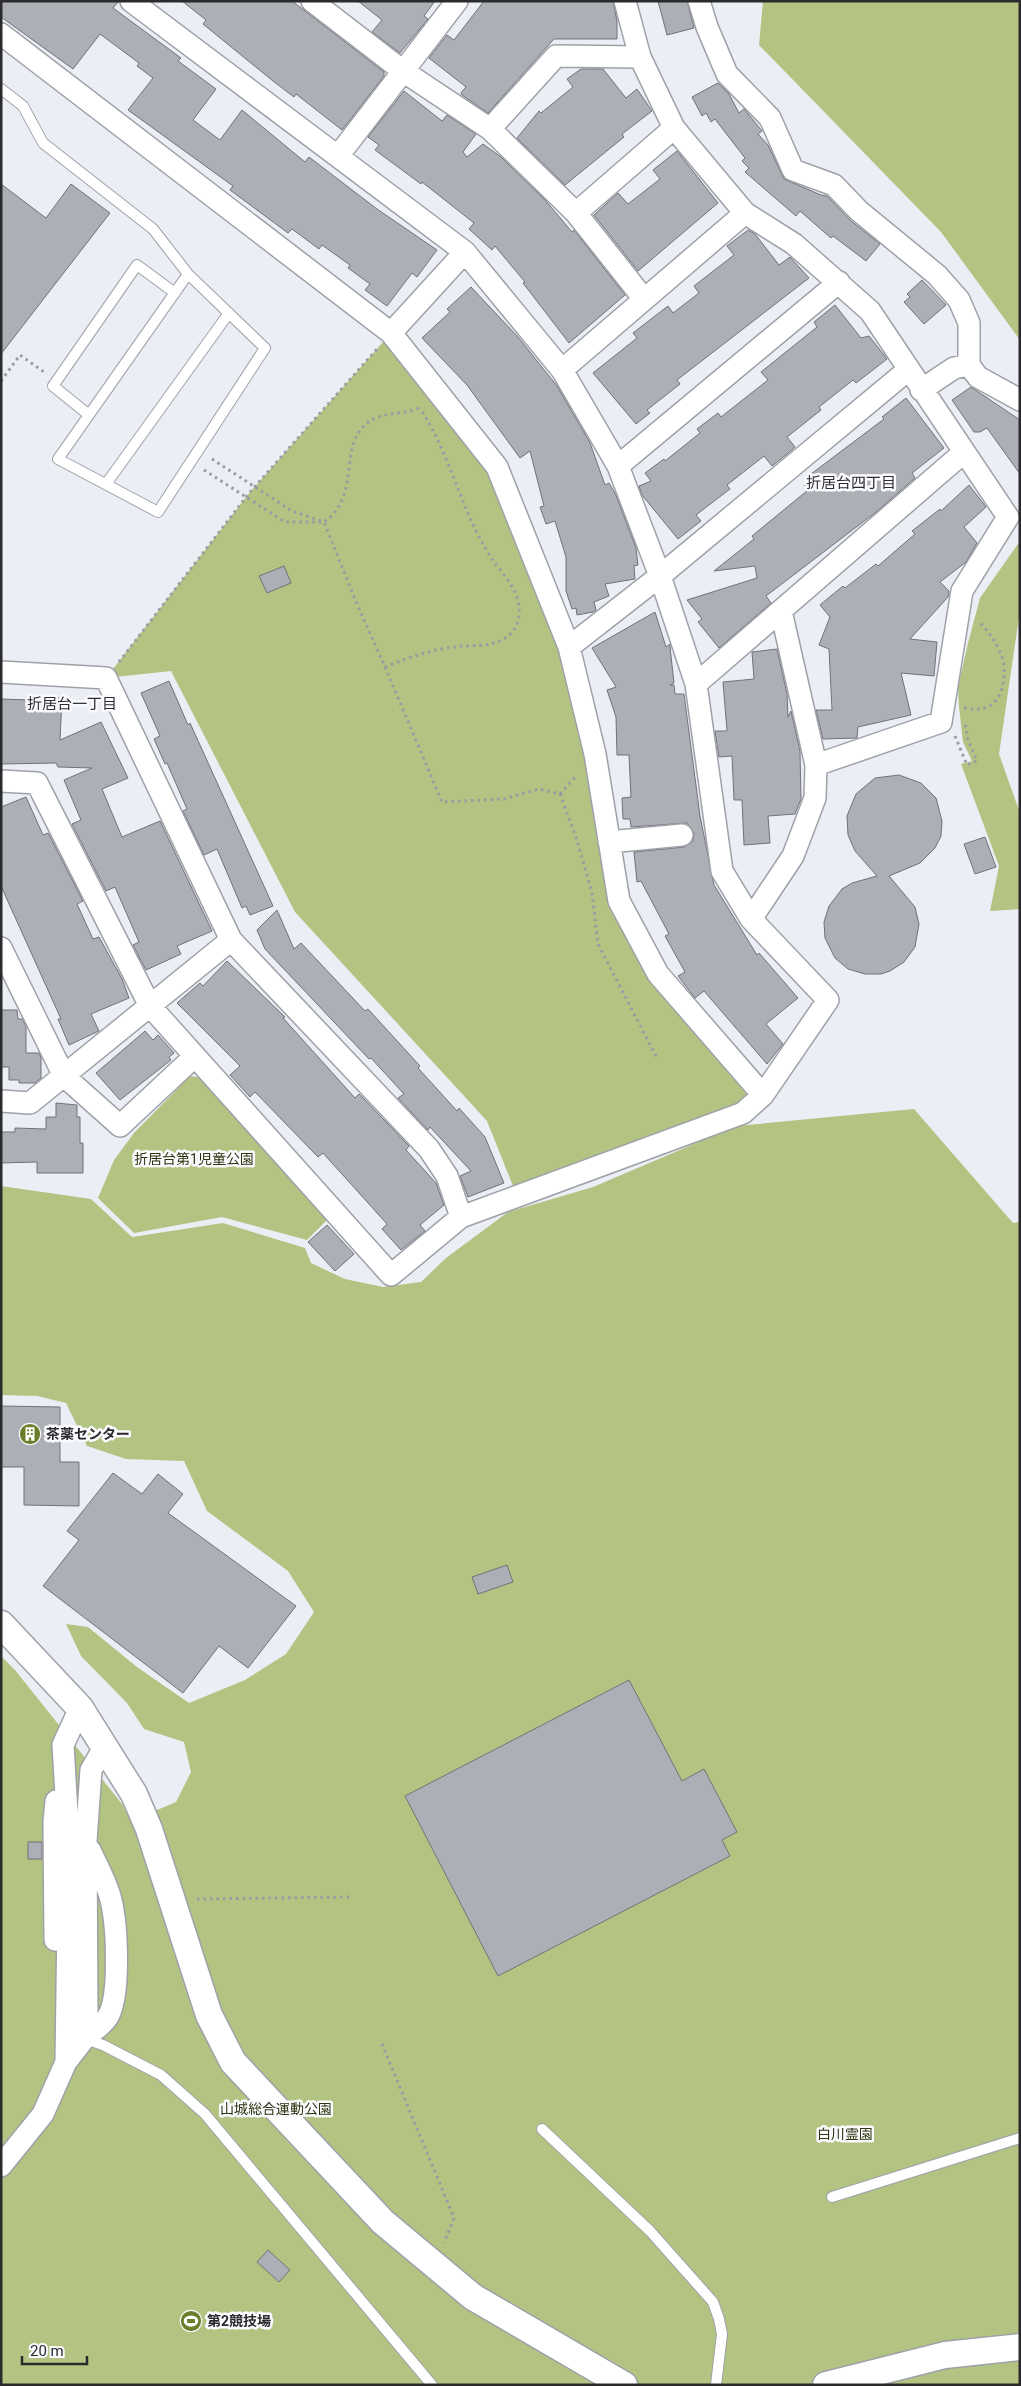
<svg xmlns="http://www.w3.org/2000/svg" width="1021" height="2386" font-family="Roboto,'Noto Sans JP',sans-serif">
	<rect width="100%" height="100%" fill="#eceef6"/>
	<!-- green -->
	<path fill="#b3c482" d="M 763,1 L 1020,1 L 1020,340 L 941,232 L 759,45 Z
		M 391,333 L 497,467 L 569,647 L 619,901 L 658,974 L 763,1095 L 737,1126 L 914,1109 L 1013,1223 L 1020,1222 L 1020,2385 L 1,2385 L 1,1656 L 15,1670 L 122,1804 L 131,1821 L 176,1802 L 191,1772 L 184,1742 L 144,1729 L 127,1703 L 81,1656 L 66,1624 L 88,1627 L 137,1667 L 189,1703 L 245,1680 L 286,1654 L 314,1612 L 288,1571 L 207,1511 L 184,1461 L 126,1459 L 87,1446 L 66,1403 L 37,1396 L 1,1395 L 1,1186 L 91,1199 L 132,1237 L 223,1223 L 305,1248 L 311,1263 L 345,1279 L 383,1287 L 421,1282 L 446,1258 L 508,1212 L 593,1187 L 729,1129 L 517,1196 L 487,1121 L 295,912 L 171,671 L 106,678 L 250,492 Z
		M 1020,541 L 1020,610 L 999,754 L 1020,813 L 1020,909 L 990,911 L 999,866 L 961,764 L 972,761 L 963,742 L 959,707 L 958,687 L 968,643 L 980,598 Z
		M 190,1076 L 205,1078 L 328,1219 L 307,1240 L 222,1217 L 134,1233 L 98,1198 L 114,1160 L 134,1133 Z"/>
	<!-- building -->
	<path fill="#adafb6" stroke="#717279" d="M 1,1 L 119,1 L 113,8 L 181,58 L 178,61 L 216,89 L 193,120 L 220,140 L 242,110 L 305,162 L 309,157 L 377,209 L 437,250 L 417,277 L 412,273 L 387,306 L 365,290 L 370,284 L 348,268 L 350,265 L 322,245 L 319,249 L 292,229 L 288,233 L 230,190 L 233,186 L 128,110 L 153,78 L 137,66 L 139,63 L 100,34 L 73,69 L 1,17 Z
		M 182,1 L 292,1 L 384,72 L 384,76 L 342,130 L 296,94 L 294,97 L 273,81 L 203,24 L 206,20 Z
		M 358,1 L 435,1 L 424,16 L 428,19 L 400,53 L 372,32 L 382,20 Z
		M 484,1 L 613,1 L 617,21 L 617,39 L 554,39 L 488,113 L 462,95 L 461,93 L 466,87 L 429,58 L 447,35 L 454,40 Z
		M 658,1 L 687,1 L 694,28 L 667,35 Z
		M 581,69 L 603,69 L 626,98 L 637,89 L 652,111 L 622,134 L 624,137 L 565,185 L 517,138 L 539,111 L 541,113 L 573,87 L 567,79 Z
		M 718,83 L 729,94 L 739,113 L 744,109 L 762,131 L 758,134 L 768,145 L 784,179 L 821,195 L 827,196 L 851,221 L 880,244 L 866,261 L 833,236 L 831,238 L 800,211 L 796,216 L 745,172 L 749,168 L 742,161 L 745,158 L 715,119 L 711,122 L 706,113 L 702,116 L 692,97 Z
		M 404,91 L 442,121 L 447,115 L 476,134 L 463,152 L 467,157 L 483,144 L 501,157 L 545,200 L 572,232 L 574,230 L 625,295 L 569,343 L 523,283 L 525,282 L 495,246 L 492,250 L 469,229 L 474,223 L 422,182 L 421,184 L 375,150 L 379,145 L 368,137 Z
		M 677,151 L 718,203 L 638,271 L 594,215 L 618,193 L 628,204 L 660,179 L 653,170 Z
		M 1,184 L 46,218 L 71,184 L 110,213 L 1,354 Z
		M 748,230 L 755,234 L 779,265 L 790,257 L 809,278 L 677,380 L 680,384 L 647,410 L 650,413 L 636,424 L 593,373 L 637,338 L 633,333 L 668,306 L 673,313 L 699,293 L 694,286 L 734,255 L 727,246 Z
		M 922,280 L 946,305 L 924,324 L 904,302 L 910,297 L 907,294 Z
		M 471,287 L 518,337 L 557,386 L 590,443 L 605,485 L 609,483 L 616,495 L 636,548 L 638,565 L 634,566 L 635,579 L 605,584 L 609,596 L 594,602 L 596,610 L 593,612 L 577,615 L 576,608 L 572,609 L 566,591 L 566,557 L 555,521 L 546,524 L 540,507 L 544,506 L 530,451 L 520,458 L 467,385 L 422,338 L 450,312 L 447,309 Z
		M 835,305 L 861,338 L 869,336 L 887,359 L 856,383 L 853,380 L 819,407 L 821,410 L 787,437 L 795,447 L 787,454 L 772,466 L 764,456 L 727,485 L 730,489 L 696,515 L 701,521 L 678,539 L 642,495 L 639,486 L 651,481 L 645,473 L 664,459 L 665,461 L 700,433 L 697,429 L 718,413 L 721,417 L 768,380 L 761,372 L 817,327 L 814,322 Z
		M 971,387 L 1020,420 L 1020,474 L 987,428 L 980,432 L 974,432 L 952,400 Z
		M 906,398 L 944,448 L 912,473 L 915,478 L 876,512 L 766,596 L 771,603 L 719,648 L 698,622 L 702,619 L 687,600 L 757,578 L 755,566 L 714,571 L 754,539 L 752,536 L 808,490 L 804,485 L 814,477 L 811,474 L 884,419 L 882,417 Z
		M 969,485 L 986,507 L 964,527 L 977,543 L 966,562 L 940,582 L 949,591 L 948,597 L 910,639 L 937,642 L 934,676 L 901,673 L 911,715 L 858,727 L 857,738 L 823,739 L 816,710 L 832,710 L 829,649 L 819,645 L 830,617 L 820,605 L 843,586 L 845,588 L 876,564 L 878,566 L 915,534 L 912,531 L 940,509 L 941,511 Z
		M 284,566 L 291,583 L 267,593 L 259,576 Z
		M 655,612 L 666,647 L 670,644 L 670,647 L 674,683 L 670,685 L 674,685 L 675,694 L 684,694 L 700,816 L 714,885 L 757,955 L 759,953 L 798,998 L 766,1024 L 783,1044 L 767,1064 L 704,991 L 695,998 L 688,989 L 678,976 L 685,972 L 665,936 L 669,934 L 641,881 L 637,882 L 634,852 L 684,847 L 693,841 L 694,833 L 687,823 L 631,827 L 630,819 L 623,819 L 622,798 L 631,797 L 629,755 L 617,755 L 616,717 L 607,690 L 616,687 L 592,648 Z
		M 777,649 L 787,694 L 788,717 L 791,711 L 800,751 L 801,799 L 795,814 L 768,816 L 770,843 L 744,845 L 742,800 L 734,800 L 732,756 L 719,757 L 715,731 L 727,731 L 723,682 L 754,679 L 752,652 Z
		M 169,681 L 188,725 L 190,723 L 273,906 L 250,915 L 246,906 L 242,908 L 217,849 L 204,855 L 183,811 L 187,809 L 167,763 L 165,764 L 154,739 L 160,736 L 141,693 Z
		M 30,697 L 62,698 L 60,740 L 101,722 L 128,778 L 102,789 L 122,837 L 160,821 L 212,931 L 177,946 L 181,954 L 146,970 L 133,945 L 139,942 L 115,887 L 106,891 L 72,824 L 81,820 L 64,780 L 92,768 L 58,767 L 56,763 L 1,764 L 1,699 L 30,700 Z
		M 899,775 L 921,783 L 936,798 L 942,821 L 941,836 L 935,848 L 920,863 L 889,876 L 915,907 L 919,924 L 915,947 L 904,962 L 890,971 L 881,974 L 865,974 L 848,969 L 835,958 L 825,938 L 824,922 L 829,906 L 842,889 L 852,883 L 877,876 L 855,851 L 848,835 L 847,816 L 856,794 L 875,778 Z
		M 26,797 L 43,835 L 48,833 L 83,901 L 77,904 L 93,939 L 99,937 L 122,979 L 129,998 L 91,1014 L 99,1031 L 69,1045 L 58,1019 L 61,1019 L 1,886 L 1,807 Z
		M 985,837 L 996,867 L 975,874 L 964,844 Z
		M 277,910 L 294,949 L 301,943 L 365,1011 L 368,1009 L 420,1066 L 418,1068 L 457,1111 L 459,1108 L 485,1137 L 504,1183 L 468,1197 L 460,1176 L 471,1171 L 430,1127 L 428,1130 L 398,1098 L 404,1094 L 371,1058 L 369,1059 L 265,949 L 257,930 Z
		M 227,961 L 285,1017 L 283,1018 L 355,1098 L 359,1094 L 409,1146 L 406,1150 L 436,1183 L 444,1205 L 420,1225 L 425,1231 L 401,1250 L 382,1229 L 387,1224 L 323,1153 L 318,1157 L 255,1092 L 250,1097 L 230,1075 L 240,1066 L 177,1003 L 200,983 L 203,986 Z
		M 1,1010 L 17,1010 L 18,1019 L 22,1019 L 26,1026 L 26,1053 L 39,1053 L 41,1057 L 41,1078 L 35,1083 L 19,1083 L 19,1080 L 9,1080 L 9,1067 L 1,1067 Z
		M 145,1031 L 153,1040 L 158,1035 L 174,1053 L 169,1057 L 171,1060 L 120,1100 L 96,1073 Z
		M 56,1103 L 77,1105 L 77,1117 L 80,1117 L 80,1143 L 83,1143 L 83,1173 L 37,1173 L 37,1162 L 1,1163 L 1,1132 L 15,1132 L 15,1128 L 46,1129 L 46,1117 L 56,1117 Z
		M 327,1225 L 354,1254 L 335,1271 L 308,1242 Z
		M 1,1406 L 60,1407 L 60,1462 L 79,1462 L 79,1506 L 24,1505 L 24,1467 L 1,1467 Z
		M 113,1473 L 142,1494 L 158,1474 L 183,1494 L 168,1513 L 296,1606 L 248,1668 L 219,1646 L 183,1693 L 43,1586 L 79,1540 L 67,1531 Z
		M 507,1565 L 513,1582 L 478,1594 L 472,1577 Z
		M 629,1680 L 682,1781 L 704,1769 L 737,1832 L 722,1840 L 730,1856 L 498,1976 L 405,1796 Z
		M 28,1842 L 42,1842 L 42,1859 L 28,1859 Z
		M 268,2250 L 290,2270 L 279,2282 L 257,2262 Z"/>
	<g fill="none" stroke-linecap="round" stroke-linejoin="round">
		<!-- service casing -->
		<g stroke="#9fa1a8" stroke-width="12">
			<path id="service" d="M 1,89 L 23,106 L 43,143 L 153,229 L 188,274 L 265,348 L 158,512 L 58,459 L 188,274
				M 89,415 L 53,386 L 137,265 L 175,293
				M 106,484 L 229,313
				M 85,2039 L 103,2045 L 161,2075 L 205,2114 L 432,2385
				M 542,2129 L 650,2231 L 713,2302 L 719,2319 L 722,2334 L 716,2385
				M 832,2197 L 1020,2138"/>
		</g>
		<!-- minor casing -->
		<g stroke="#9fa1a8" stroke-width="24">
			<path id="minor" d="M 312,1 L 403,71 L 490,129 L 576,213 L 644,299
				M 625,1 L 640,57 L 674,128 L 745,213 L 794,244 L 870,311 L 1008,517 L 962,591 L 941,722 L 816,765
				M 699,1 L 707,27 L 727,74 L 770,118 L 793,170 L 834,185 L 859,211 L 937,275 L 959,300 L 969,323 L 969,365 L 978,377 L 1020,400
				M 1,34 L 391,333 L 497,467 L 569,647 L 595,754 L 619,901 L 658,974 L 763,1095
				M 490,129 L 556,56 L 640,57
				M 338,156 L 457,1
				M 576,213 L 674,128
				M 391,333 L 465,252
				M 562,370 L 745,213
				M 921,390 L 954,368 L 969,365
				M 618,466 L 839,282
				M 569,647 L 660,576 L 908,370
				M 1,672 L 106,678 L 231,940 L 429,1149 L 447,1176 L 461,1217
				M 696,684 L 963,453
				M 1,781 L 37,783 L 150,1006 L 391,1275 L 461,1217 L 743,1113 L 763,1095 L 828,1000 L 751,919 L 722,871 L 696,684 L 660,576 L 618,466 L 562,370 L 465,252 L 131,1
				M 609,842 L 682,835
				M 751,919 L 793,856 L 815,798 L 816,765 L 781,611
				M 1,948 L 64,1076 L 120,1126 L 195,1056
				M 1,1101 L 30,1103 L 231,940
				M 55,1940 L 54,1822 L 56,1801
				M 84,2039 C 91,2032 102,2026 107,2018 C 121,1998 117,1925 111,1900 C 107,1883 97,1866 90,1850
				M 66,2062 L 69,1847 L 63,1745 L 80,1708
				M 1,2166 L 43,2114 L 66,2062 L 84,2039 L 87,2019 L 86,1841 L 91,1770 L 105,1746"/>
		</g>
		<!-- tertiary casing -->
		<g stroke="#9fa1a8" stroke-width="29">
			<path id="tertiary" d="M 1,1624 L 80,1708 L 134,1794 L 149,1829 L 209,2015 L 233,2062 L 383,2222 L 473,2297 L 624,2385
				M 826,2385 L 945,2355 L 1020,2347"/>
		</g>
		<!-- path -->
		<path stroke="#9a9ba1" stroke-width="3" stroke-dasharray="2.5 4" stroke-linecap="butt" d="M 1,381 L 20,355 L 44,372
			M 212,459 L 292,511 L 324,522 C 363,495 336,443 370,421 C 385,411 406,415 421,407
			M 204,470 L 285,522 L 324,522 L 357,604 L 385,667 C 407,658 430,650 454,647 C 473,644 493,649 509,635 C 519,627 521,614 518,601 C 515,586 500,571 492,559 C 461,512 451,455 420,408
			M 119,662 L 250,492 L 377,349
			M 385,667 L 442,802 L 504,799 L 539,789 L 560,794 L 577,840 L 592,893 L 598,944 L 658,1060
			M 964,708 C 995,715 1006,693 1004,666 C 1002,650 990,632 978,621
			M 955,736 L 967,765 L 977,761 L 968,740 L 965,722
			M 560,794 L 577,775
			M 197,1899 L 349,1897
			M 382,2044 L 454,2218 L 444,2243"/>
		<!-- service -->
		<use href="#service" stroke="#fff" stroke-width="10"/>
		<!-- minor -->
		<use href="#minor" stroke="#fff" stroke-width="21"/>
		<!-- tertiary -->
		<use href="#tertiary" stroke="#fff" stroke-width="26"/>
	</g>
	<!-- icons -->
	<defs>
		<g id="building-disc" transform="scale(1.125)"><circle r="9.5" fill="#6c7d2c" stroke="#fbfbff"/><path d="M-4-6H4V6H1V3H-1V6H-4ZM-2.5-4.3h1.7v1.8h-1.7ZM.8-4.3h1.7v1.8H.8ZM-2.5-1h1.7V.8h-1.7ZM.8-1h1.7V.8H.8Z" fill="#fff"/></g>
		<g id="stadium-disc" transform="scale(1.125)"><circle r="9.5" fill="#6c7d2c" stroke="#fbfbff"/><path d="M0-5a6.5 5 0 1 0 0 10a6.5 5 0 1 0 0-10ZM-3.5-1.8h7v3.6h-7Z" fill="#fff"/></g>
	</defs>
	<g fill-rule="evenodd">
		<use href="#building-disc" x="30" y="1434"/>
		<use href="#stadium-disc" x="191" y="2321"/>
	</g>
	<g text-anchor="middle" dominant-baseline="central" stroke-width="5" stroke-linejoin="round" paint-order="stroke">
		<!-- park labels -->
		<g font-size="14" fill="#2e3611" stroke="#fbfbff">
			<text x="194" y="1159">折居台第1児童公園</text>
			<text x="276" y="2109">山城総合運動公園</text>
			<text x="845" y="2134">白川霊園</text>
		</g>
		<!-- poi labels -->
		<g font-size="14" font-weight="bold" fill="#2b2b2e" stroke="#fbfbff" text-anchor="start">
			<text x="46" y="1434">茶薬センター</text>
			<text x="207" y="2321">第2競技場</text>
		</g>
		<!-- neighbourhood labels -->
		<g font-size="15" fill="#2a2c32" stroke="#fbfbff">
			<text x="851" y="483">折居台四丁目</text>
			<text x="72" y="704">折居台一丁目</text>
		</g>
	</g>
	<!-- border -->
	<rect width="1021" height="2386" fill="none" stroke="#2b2b2e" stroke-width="5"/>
	<!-- scale -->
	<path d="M22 2356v8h65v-8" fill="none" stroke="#2b2b2e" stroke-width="2.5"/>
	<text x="30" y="2356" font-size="15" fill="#2b2b2e" stroke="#fbfbff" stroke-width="4" paint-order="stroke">20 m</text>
</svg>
